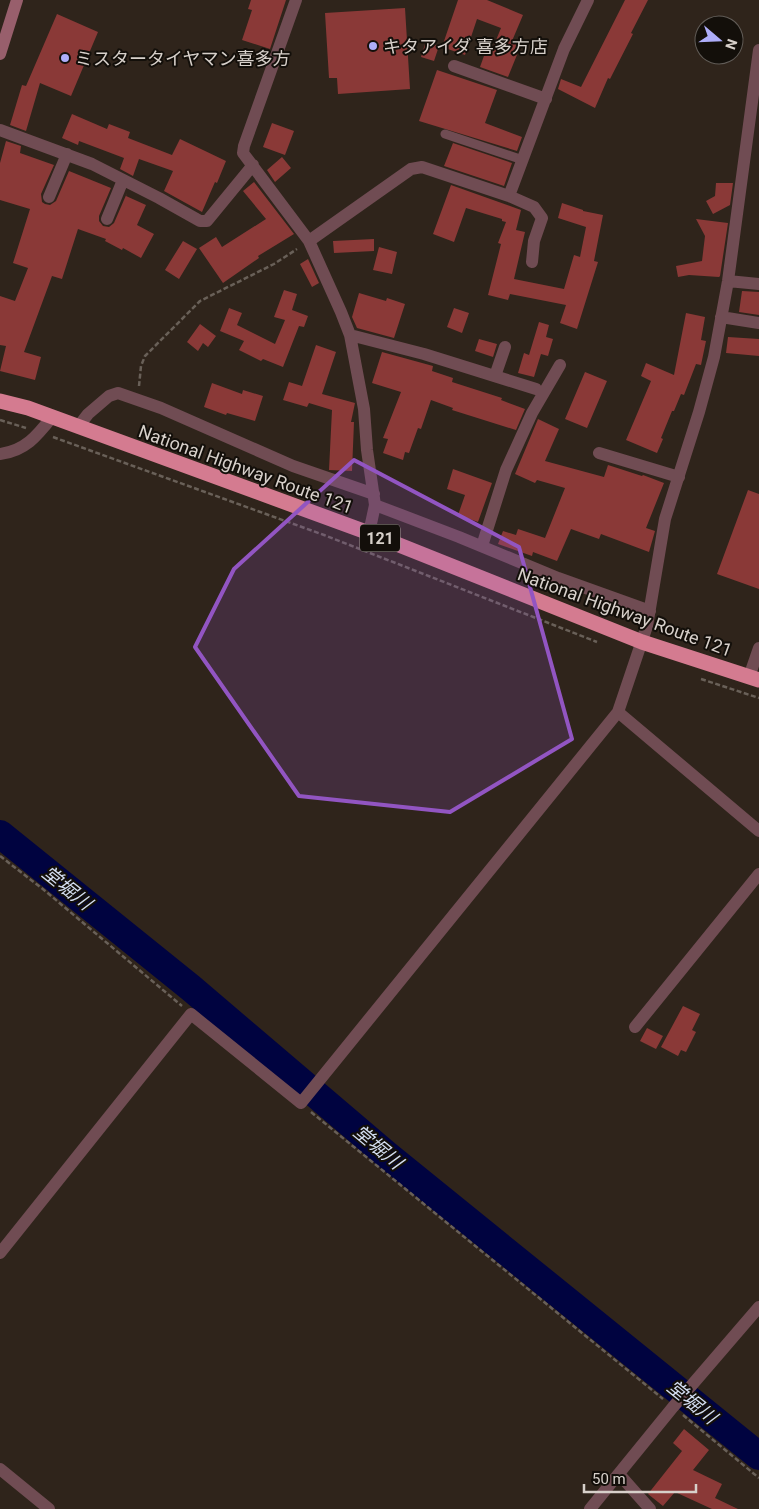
<svg xmlns="http://www.w3.org/2000/svg" width="759" height="1509" font-family="Roboto,'Noto Sans JP',sans-serif">
	<rect width="100%" height="100%" fill="#2f241b"/>
	<g fill="none" stroke-linecap="round" stroke-linejoin="round">
		<!-- river -->
		<path stroke="#000340" stroke-width="28" d="M 0,834 L 191,988 L 387,1155 L 759,1456"/>
	</g>
	<!-- building -->
	<path fill="#8a3937" d="M 251,0 L 286,0 L 270,49 L 242,40 L 252,10 L 248,9 Z
		M 458,0 L 487,0 L 523,15 L 512,41 L 521,45 L 508,77 L 480,67 L 485,53 L 490,55 L 501,28 L 477,19 L 465,55 L 442,47 Z
		M 625,0 L 648,0 L 631,33 L 633,34 L 610,79 L 608,78 L 595,108 L 558,89 L 561,79 L 581,87 Z
		M 405,8 L 410,89 L 338,94 L 337,78 L 329,78 L 325,13 Z
		M 57,14 L 98,32 L 71,96 L 40,83 L 26,131 L 10,125 L 22,85 L 26,86 Z
		M 426,41 L 439,46 L 434,61 L 421,57 Z
		M 437,70 L 497,90 L 485,123 L 522,137 L 517,151 L 419,121 Z
		M 72,114 L 107,129 L 109,124 L 130,132 L 128,138 L 172,155 L 180,139 L 226,161 L 217,183 L 215,182 L 202,212 L 164,191 L 173,171 L 139,159 L 133,176 L 120,169 L 124,158 L 79,141 L 78,145 L 62,138 Z
		M 272,123 L 294,131 L 285,155 L 263,147 Z
		M 6,141 L 21,146 L 20,153 L 54,165 L 41,194 L 42,202 L 45,204 L 50,205 L 56,201 L 69,171 L 111,188 L 99,216 L 99,221 L 103,226 L 109,227 L 114,223 L 127,193 L 126,196 L 146,205 L 137,225 L 154,234 L 141,258 L 123,248 L 122,250 L 105,241 L 106,239 L 78,229 L 62,279 L 52,276 L 24,352 L 41,357 L 35,380 L 0,371 L 6,346 L 0,345 L 0,296 L 15,301 L 28,268 L 13,263 L 30,209 L 0,200 L 0,163 Z
		M 453,143 L 512,163 L 504,186 L 444,166 Z
		M 282,157 L 291,168 L 275,182 L 267,170 Z
		M 254,182 L 294,234 L 258,256 L 259,258 L 223,283 L 199,248 L 216,237 L 222,247 L 266,219 L 243,191 Z
		M 716,183 L 733,183 L 730,205 L 713,214 L 706,201 L 715,196 Z
		M 451,185 L 521,210 L 516,230 L 525,232 L 514,279 L 564,289 L 574,255 L 580,257 L 586,227 L 558,218 L 562,203 L 583,210 L 583,211 L 603,215 L 594,261 L 598,262 L 577,329 L 560,323 L 566,305 L 510,294 L 508,300 L 488,295 L 501,244 L 498,243 L 506,222 L 502,221 L 502,219 L 466,208 L 454,242 L 433,234 Z
		M 696,219 L 728,223 L 720,276 L 719,277 L 689,275 L 678,277 L 676,266 L 702,261 L 705,236 Z
		M 374,239 L 374,251 L 334,253 L 333,241 Z
		M 183,241 L 197,249 L 179,279 L 165,270 Z
		M 379,247 L 397,252 L 392,274 L 373,270 Z
		M 308,259 L 319,283 L 312,287 L 300,264 Z
		M 284,290 L 297,294 L 292,310 L 308,316 L 304,327 L 299,326 L 283,367 L 263,359 L 261,361 L 239,350 L 244,341 L 220,331 L 229,308 L 242,313 L 237,325 L 275,344 L 285,320 L 274,317 Z
		M 742,291 L 759,292 L 759,315 L 739,312 Z
		M 359,293 L 386,301 L 387,298 L 405,304 L 394,338 L 357,328 L 352,317 Z
		M 454,308 L 469,313 L 462,333 L 447,327 Z
		M 686,313 L 705,317 L 701,340 L 706,341 L 701,365 L 696,364 L 684,395 L 681,394 L 674,411 L 672,411 L 661,438 L 663,439 L 657,453 L 626,440 L 651,381 L 641,376 L 646,363 L 674,375 Z
		M 539,322 L 549,325 L 546,337 L 553,339 L 548,356 L 541,354 L 534,377 L 518,373 L 524,353 L 529,355 Z
		M 200,324 L 216,336 L 208,347 L 203,343 L 198,351 L 187,342 Z
		M 728,337 L 759,339 L 759,356 L 726,353 Z
		M 479,339 L 497,344 L 493,357 L 475,351 Z
		M 316,345 L 336,352 L 322,394 L 355,403 L 351,422 L 354,422 L 352,471 L 329,470 L 332,410 L 309,403 L 307,407 L 283,400 L 289,382 L 302,386 Z
		M 382,352 L 433,366 L 432,371 L 453,378 L 452,382 L 502,398 L 501,400 L 525,409 L 516,430 L 452,410 L 453,408 L 431,400 L 421,429 L 418,428 L 409,453 L 405,452 L 403,460 L 383,453 L 388,439 L 383,438 L 401,392 L 372,383 Z
		M 585,372 L 607,381 L 587,428 L 565,419 Z
		M 212,383 L 242,394 L 243,390 L 263,396 L 255,421 L 227,413 L 226,415 L 204,407 Z
		M 538,419 L 559,429 L 545,461 L 604,477 L 608,465 L 642,476 L 643,475 L 664,483 L 646,528 L 655,531 L 649,552 L 601,534 L 599,539 L 571,529 L 557,561 L 533,552 L 532,556 L 498,544 L 503,531 L 516,535 L 518,529 L 545,538 L 565,488 L 537,480 L 535,483 L 515,474 Z
		M 453,469 L 492,483 L 478,522 L 458,515 L 465,495 L 447,489 Z
		M 748,490 L 759,494 L 759,589 L 717,574 Z
		M 683,1006 L 700,1014 L 692,1030 L 696,1032 L 686,1052 L 681,1050 L 678,1056 L 661,1047 Z
		M 647,1028 L 663,1036 L 656,1049 L 640,1041 Z
		M 684,1429 L 709,1450 L 693,1470 L 722,1484 L 715,1498 L 738,1509 L 712,1509 L 675,1492 L 663,1506 L 648,1494 L 682,1451 L 673,1443 Z"/>
	<g fill="none" stroke-linecap="round" stroke-linejoin="round">
		<!-- path -->
		<path stroke="#696058" stroke-width="2.5" stroke-dasharray="5 2.5" stroke-linecap="butt" d="M 139,386 L 141,366 L 145,356 L 200,301 L 274,264 L 297,249
			M 0,420 L 26,428
			M 53,437 L 324,535 L 597,642
			M 659,630 L 689,640
			M 701,679 L 759,698
			M 0,856 L 44,890 L 182,1006
			M 311,1112 L 663,1399
			M 683,1415 L 759,1478"/>
		<!-- lane -->
		<path stroke="#704c53" stroke-width="9" d="M 445,134 L 523,160"/>
		<!-- street -->
		<path stroke="#704c53" stroke-width="12" d="M 296,0 L 244,146 L 243,153 L 309,241 L 341,312 L 350,335 L 364,409 L 367,450 L 375,505 L 369,533
			M 454,66 L 546,99
			M 0,130 L 92,164 L 159,198 L 200,221 L 207,221 L 253,165
			M 509,196 L 534,207 L 542,218 L 534,241 L 532,262
			M 49,197 L 67,154
			M 107,219 L 123,180
			M 309,241 L 411,169 L 422,167 L 509,196 L 564,49 L 588,0
			M 728,281 L 759,284
			M 721,317 L 759,323
			M 350,335 L 424,354 L 536,389
			M 495,376 L 505,347
			M 78,427 L 88,414 L 109,396 L 118,393 L 161,408 L 293,466 L 374,494
			M 599,453 L 679,477
			M 0,454 C 25,451 37,436 52,417
			M 375,505 L 459,537 L 558,578 L 650,611
			M 482,546 L 506,470 L 532,413 L 560,365
			M 749,677 L 759,648
			M 618,712 L 759,831
			M 635,1027 L 759,874
			M 0,1253 L 191,1014 L 301,1103 L 618,712 L 647,626 L 665,519 L 699,412 L 714,357 L 728,281 L 759,50
			M 0,1469 L 49,1509
			M 619,1474 L 650,1509
			M 590,1509 L 673,1407 L 759,1307"/>
		<!-- secondary -->
		<path stroke="#985f6c" stroke-width="12" d="M 0,54 L 17,0"/>
		<!-- highway -->
		<path stroke="#d47b90" stroke-width="15" d="M 0,401 L 28,408 L 369,533 L 642,642 L 759,680"/>
	</g>
	<!-- marked area -->
	<path fill="#9255c2" fill-opacity="0.2" stroke="#9255c2" stroke-width="4" stroke-linejoin="round" d="M 354,460 L 519,547 L 572,739 L 450,812 L 299,796 L 195,647 L 234,569 Z"/>
	<!-- markers -->
	<g fill="#aeaefa" stroke="#130f0a" stroke-width="2">
		<circle cx="373" cy="46" r="5"/>
		<circle cx="65" cy="58" r="5"/>
	</g>
	<g text-anchor="middle" dominant-baseline="central" stroke-width="4" stroke-linejoin="round" paint-order="stroke">
		<!-- shield labels -->
		<rect fill="#130f0a" stroke="#9c9690" stroke-width="1" x="360" y="524.5" width="40" height="27" rx="4"/>
		<g font-size="16" font-weight="bold" fill="#d7d0ca">
			<text x="380" y="538">121</text>
		</g>
		<!-- poi labels -->
		<g font-size="18" fill="#d7d0ca" stroke="#130f0a" text-anchor="start">
			<text x="383" y="46">キタアイダ 喜多方店</text>
			<text x="75" y="58">ミスタータイヤマン喜多方</text>
		</g>
		<!-- street labels -->
		<g font-size="18" fill="#d7d0ca" stroke="#130f0a">
			<text transform="translate(246 469) rotate(20)">National Highway Route 121</text>
			<text transform="translate(625 612) rotate(20)">National Highway Route 121</text>
		</g>
		<!-- water labels -->
		<g font-size="19" font-style="italic" fill="#d3ddf0" stroke="#130f0a">
			<text transform="translate(67 888) rotate(39)">堂堀川</text>
			<text transform="translate(378 1147) rotate(40)">堂堀川</text>
			<text transform="translate(692 1402) rotate(39)">堂堀川</text>
		</g>
	</g>
	<!-- north arrow -->
	<g transform="translate(719 40) rotate(109)"><circle r="24" fill="#130f0a" stroke="#615c57"/>
	<path d="M0-4L9 19L0 12L-9 19Z" fill="#aeaefa"/>
	<text y="-8" font-size="14" font-weight="bold" text-anchor="middle" fill="#d7d0ca">N</text>
	</g>
	<!-- scale -->
	<path d="M584 1484v8h112v-8" fill="none" stroke="#d7d0ca" stroke-width="2.5"/>
	<text x="592" y="1484" font-size="15" fill="#d7d0ca" stroke="#130f0a" stroke-width="4" paint-order="stroke">50 m</text>
</svg>
